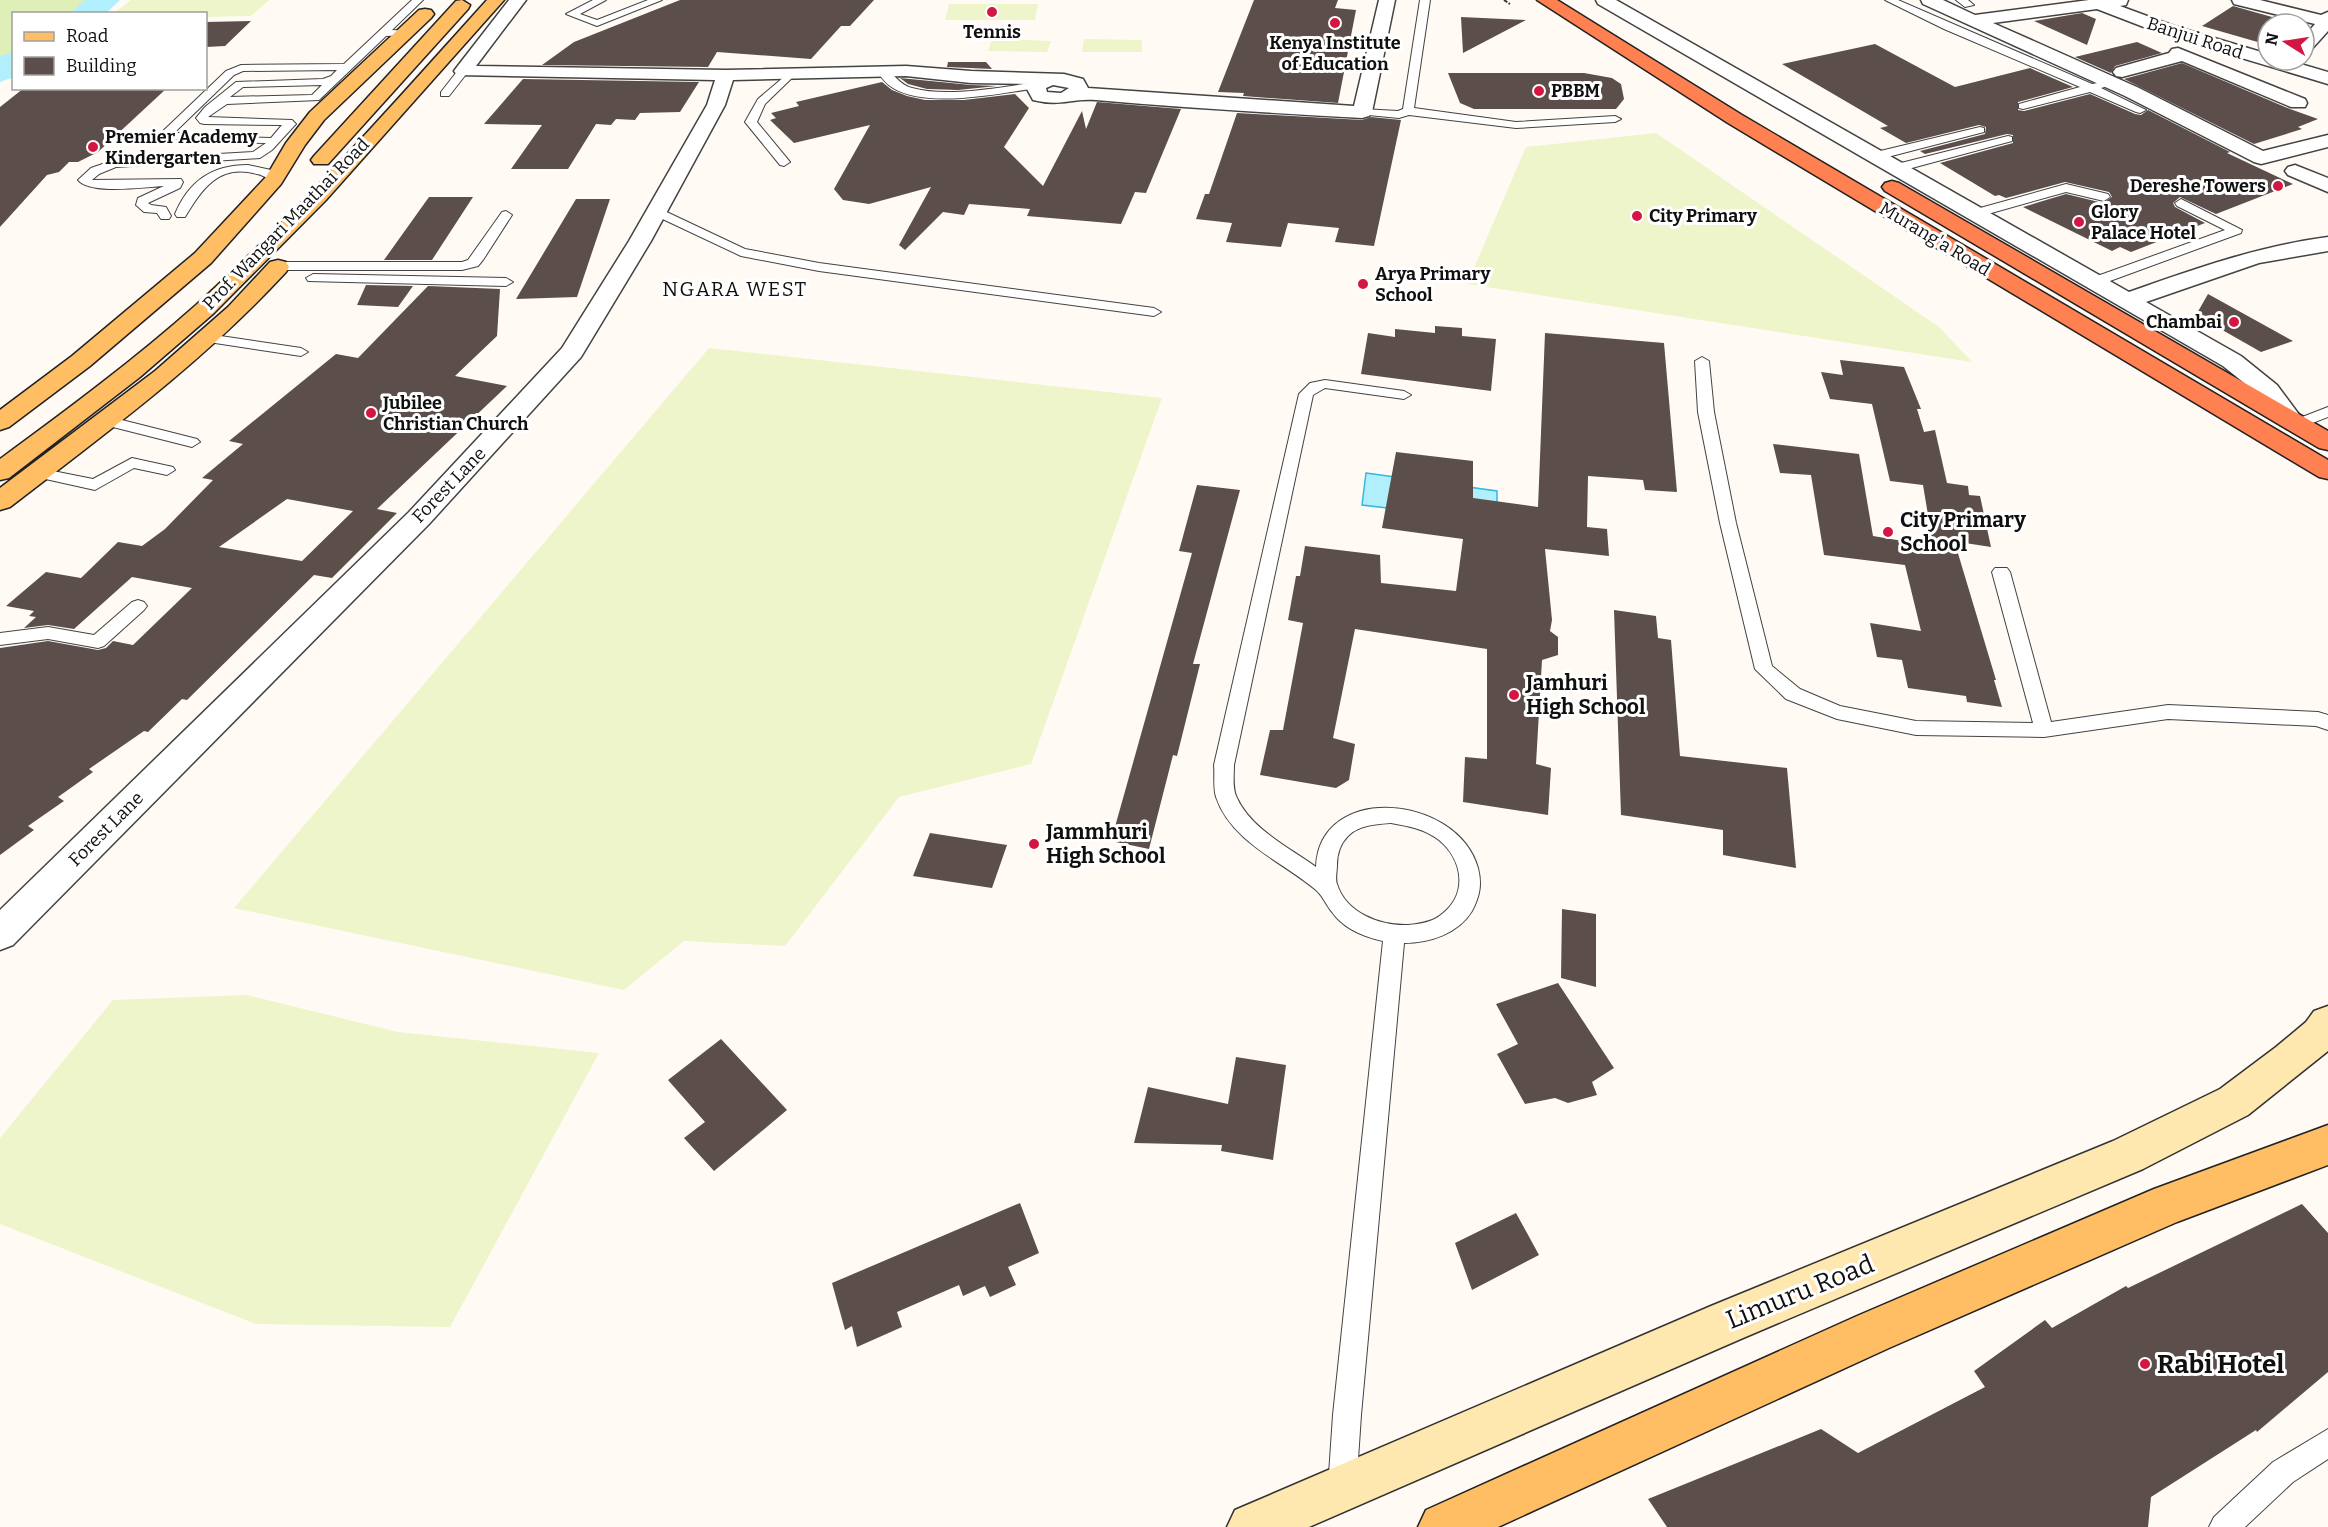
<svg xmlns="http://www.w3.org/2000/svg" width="2328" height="1527" font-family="Bitter,serif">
	<rect width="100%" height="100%" fill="#fffbf4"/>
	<!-- green -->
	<path fill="#dfefb8" d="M 0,0 L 87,0 L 71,13 L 14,14 L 13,61 L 0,72 Z"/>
	<!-- pitch -->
	<path fill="#eef5cb" d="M 131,0 L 269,0 L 251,16 L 206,17 L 206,14 L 114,13 Z
		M 949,4 L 1038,4 L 1035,20 L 945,20 Z
		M 992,39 L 1051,41 L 1047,52 L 988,51 Z
		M 1084,39 L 1142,40 L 1142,52 L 1082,52 Z
		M 1656,133 L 1939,327 L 1972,362 L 1467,284 L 1526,147 Z
		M 709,348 L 1162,398 L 1031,764 L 899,797 L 785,946 L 684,941 L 624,990 L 234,908 Z
		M 247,995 L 398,1032 L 599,1053 L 450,1327 L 256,1324 L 0,1224 L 0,1138 L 113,1000 Z"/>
	<!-- water -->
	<path fill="#b2effd" stroke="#30b8dd" stroke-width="1.5" d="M 1366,473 L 1497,491 L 1497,521 L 1362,505 Z"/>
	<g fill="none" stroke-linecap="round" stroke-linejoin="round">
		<!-- river -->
		<path fill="#b2effd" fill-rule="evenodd" d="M 85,0 L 120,0 L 105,14 L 70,14 Z
			M 14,52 L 14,77 L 0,82 L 0,56 Z"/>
	</g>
	<!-- building -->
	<path fill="#5b4e4b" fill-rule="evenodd" d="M 680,0 L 874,0 L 850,26 L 841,26 L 811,59 L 717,52 L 708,67 L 542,65 L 574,42 Z
		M 1254,0 L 1338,0 L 1335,8 L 1356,10 L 1338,103 L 1243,96 L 1244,93 L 1218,92 Z
		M 2233,6 L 2297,24 L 2268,24 L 2268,45 L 2202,26 Z
		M 2082,13 L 2096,19 L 2087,45 L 2034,21 Z
		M 1461,17 L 1526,20 L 1463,53 Z
		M 251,21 L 225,46 L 206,47 L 206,22 Z
		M 2137,42 L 2162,53 L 2115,66 L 2111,73 L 2075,57 Z
		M 1875,44 L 1955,87 L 2030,68 L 2073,87 L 2018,102 L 2018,110 L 2024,111 L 2090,94 L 2135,114 L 2141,115 L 2148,110 L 2230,152 L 2227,153 L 2293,184 L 2216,214 L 2180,197 L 2173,203 L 2175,207 L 2205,223 L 2131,252 L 2120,247 L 2112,251 L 2023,207 L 2066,194 L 2103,203 L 2112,197 L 2109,192 L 2065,182 L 2006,198 L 1999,195 L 1995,196 L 1940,163 L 2013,143 L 2013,135 L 2007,134 L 1925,154 L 1920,151 L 1985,134 L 1986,127 L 1979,125 L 1906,143 L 1880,128 L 1888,126 L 1782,64 Z
		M 948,62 L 986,62 L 992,69 L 947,67 Z
		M 2182,63 L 2290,109 L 2318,119 L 2298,127 L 2302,129 L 2254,144 L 2124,79 Z
		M 1448,73 L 1584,73 L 1612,78 L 1621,84 L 1624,99 L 1616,109 L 1474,109 L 1460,103 Z
		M 900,78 L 971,85 L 997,86 L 958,90 L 927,89 L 908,84 Z
		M 523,79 L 699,82 L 680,112 L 640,113 L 635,120 L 616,119 L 611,125 L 596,124 L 568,169 L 511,169 L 542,125 L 484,124 Z
		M 882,82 L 892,90 L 907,96 L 925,100 L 964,100 L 1015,94 L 1029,108 L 1004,147 L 1043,186 L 1082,111 L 1086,129 L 1097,102 L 1181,109 L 1146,193 L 1135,192 L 1121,224 L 1027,216 L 1030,209 L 969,204 L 964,215 L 943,212 L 905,250 L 899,245 L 931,187 L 869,204 L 843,200 L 834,189 L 870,125 L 794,143 L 770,120 L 776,118 L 771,113 L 799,106 L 796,102 Z
		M 24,88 L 167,88 L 98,152 L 78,162 L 69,162 L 59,172 L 47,175 L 0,227 L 0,107 Z
		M 1237,113 L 1362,120 L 1371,117 L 1401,120 L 1374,246 L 1335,242 L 1339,228 L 1288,223 L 1281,247 L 1226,242 L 1232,223 L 1196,219 L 1205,194 L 1209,194 Z
		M 429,197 L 473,197 L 432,260 L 384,260 Z
		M 576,199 L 610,199 L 577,297 L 516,299 Z
		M 366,285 L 413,286 L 398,307 L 357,305 Z
		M 428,286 L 500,289 L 497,336 L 455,376 L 507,386 L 377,509 L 397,513 L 332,578 L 314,575 L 187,700 L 182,699 L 148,732 L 144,731 L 89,769 L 93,772 L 58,797 L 64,801 L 28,826 L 34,830 L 0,855 L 0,648 L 48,641 L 98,650 L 106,648 L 113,641 L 133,645 L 192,588 L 132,577 L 74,629 L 48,625 L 24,628 L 36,617 L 29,616 L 34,611 L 6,606 L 46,572 L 81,578 L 118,542 L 142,546 L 165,529 L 213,480 L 202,478 L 243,444 L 229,441 L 336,354 L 358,358 ZM 287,499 L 353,511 L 302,561 L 219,547 Z
		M 2208,294 L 2293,341 L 2261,352 L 2196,315 Z
		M 1435,326 L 1462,328 L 1462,336 L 1496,339 L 1491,391 L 1361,374 L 1368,333 L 1395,337 L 1395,329 L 1435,333 Z
		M 1545,333 L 1664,343 L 1677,492 L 1645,490 L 1643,480 L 1588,476 L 1587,527 L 1607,529 L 1609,556 L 1545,549 L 1552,620 L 1550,631 L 1558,637 L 1558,655 L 1542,660 L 1536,764 L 1551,768 L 1548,815 L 1463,802 L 1465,757 L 1487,759 L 1487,649 L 1355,629 L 1333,738 L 1355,744 L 1349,780 L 1336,788 L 1260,775 L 1270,730 L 1283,730 L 1303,623 L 1288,620 L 1296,576 L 1300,576 L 1305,546 L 1380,555 L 1381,583 L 1456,591 L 1463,539 L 1382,528 L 1396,452 L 1473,461 L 1473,498 L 1538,507 Z
		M 1840,360 L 1904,367 L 1921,409 L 1917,409 L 1924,432 L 1935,430 L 1947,483 L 1968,486 L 1969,495 L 1980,496 L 1991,547 L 1965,543 L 1967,551 L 1933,545 L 1923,485 L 1890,481 L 1872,404 L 1830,399 L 1821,372 L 1843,375 Z
		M 1773,444 L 1859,454 L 1873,536 L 1957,550 L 1996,680 L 1994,680 L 2002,707 L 1967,702 L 1966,696 L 1908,688 L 1902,660 L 1877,657 L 1870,623 L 1921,631 L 1905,565 L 1824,555 L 1811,475 L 1780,473 Z
		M 1197,485 L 1240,490 L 1193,664 L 1200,664 L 1177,756 L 1173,755 L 1149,849 L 1111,841 L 1192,553 L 1179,551 Z
		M 1614,610 L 1656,616 L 1658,638 L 1671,640 L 1680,756 L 1787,768 L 1796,868 L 1723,855 L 1723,830 L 1621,815 Z
		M 930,833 L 1007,845 L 992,888 L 913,876 Z
		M 1562,909 L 1596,914 L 1596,987 L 1561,978 Z
		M 1558,983 L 1614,1068 L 1592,1082 L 1597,1095 L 1568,1103 L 1555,1098 L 1525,1104 L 1497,1054 L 1518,1044 L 1496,1004 Z
		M 721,1039 L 787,1110 L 714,1171 L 684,1138 L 705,1122 L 668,1080 Z
		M 1236,1057 L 1286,1065 L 1273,1160 L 1221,1151 L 1222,1145 L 1134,1143 L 1148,1087 L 1228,1104 Z
		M 1020,1203 L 1039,1253 L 1008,1267 L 1016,1285 L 990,1297 L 985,1286 L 963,1296 L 959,1285 L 897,1312 L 902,1327 L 857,1347 L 852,1326 L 845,1330 L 832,1283 Z
		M 2302,1204 L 2328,1233 L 2328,1372 L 2257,1432 L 2256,1430 L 2151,1497 L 2148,1527 L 1667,1527 L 1648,1499 L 1821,1429 L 1858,1453 L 1985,1387 L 1974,1371 L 2045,1320 L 2052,1328 L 2126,1286 L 2128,1288 Z
		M 1516,1213 L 1539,1255 L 1472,1290 L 1455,1243 Z"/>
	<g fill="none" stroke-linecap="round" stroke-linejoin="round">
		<!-- lane casing -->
		<g stroke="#434343" stroke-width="2">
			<path id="lane" d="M 412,0 L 423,0 L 392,30 L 409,31 L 409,35 L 386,36 L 319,100 L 227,104 L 208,117 L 292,120 L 296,124 L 294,126 L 272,150 L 260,158 L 116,167 L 99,174 L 92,180 L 181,179 L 183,182 L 180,188 L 148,203 L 151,205 L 166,207 L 171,216 L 169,219 L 161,219 L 157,213 L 144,212 L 136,205 L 138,198 L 164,186 C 144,187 91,195 78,180 L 91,168 L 114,160 L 253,152 L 266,143 L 184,141 L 161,133 L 226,71 L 241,65 L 344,64 ZM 337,70 L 331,76 L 323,79 L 236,82 L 205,107 L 196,118 L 200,123 L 204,124 L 282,125 L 271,138 L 185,135 L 175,132 L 234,75 L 243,71 ZM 322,85 L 312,95 L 230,97 L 243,87 Z
				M 593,0 L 606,0 L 580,14 L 597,20 L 648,0 L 662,0 L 597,26 L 566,14 Z
				M 1420,0 L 1430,0 L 1414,108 L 1516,122 L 1615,116 L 1621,119 L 1615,122 L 1516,128 L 1409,115 L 1399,118 L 1358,114 L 1356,112 L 1362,109 L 1398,111 L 1403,109 Z
				M 1885,0 L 1898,0 L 2092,84 L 2115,80 L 2115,84 L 2101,88 L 2146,110 L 2140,113 L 2136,112 L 2090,92 L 2023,109 L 2019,108 L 2019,104 L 2080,87 L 1944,29 Z
				M 1956,0 L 1968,0 L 1974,5 L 1965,7 Z
				M 463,68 L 467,69 L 467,73 L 449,96 L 441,96 L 441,92 L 459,69 Z
				M 882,68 C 894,72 899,85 912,88 C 948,98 1001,87 1038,82 L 1043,85 L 1038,88 C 1000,93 927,109 893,88 C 886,84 881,77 877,71 Z
				M 791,71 L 796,74 L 765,104 L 757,122 L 790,162 L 784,166 L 780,165 L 745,122 L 758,99 Z
				M 1980,127 L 1984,128 L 1984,132 L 1876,160 L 1870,156 L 1872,153 Z
				M 2008,136 L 2012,137 L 2012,141 L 1897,172 L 1891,168 L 1893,165 Z
				M 248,165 L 271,170 L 281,178 L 275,182 C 269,180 264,175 257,174 C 219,163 202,189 185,217 L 177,217 L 175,214 C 189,181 212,165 248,165 Z
				M 2066,184 L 2108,194 L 2110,197 L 2104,201 L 2066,192 L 1977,217 L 1971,213 L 1973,210 Z
				M 2181,199 L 2242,230 L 2241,233 L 2099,285 L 2089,285 L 2087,282 L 2089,279 L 2225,230 L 2177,206 L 2175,203 Z
				M 656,207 L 745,249 L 819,263 L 1154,308 L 1161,312 L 1154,316 L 819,271 L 741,256 L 652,214 L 650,211 L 652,208 Z
				M 506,211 L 512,215 L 483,260 L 478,266 L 462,270 L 279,270 L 272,266 L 279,262 L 462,262 L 468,260 L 502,212 Z
				M 313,274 L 506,278 L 513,282 L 506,286 L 308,281 L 306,278 Z
				M 207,334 L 301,348 L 308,352 L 301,356 L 202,341 L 200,338 L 202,335 Z
				M 1702,357 L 1709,361 L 1714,412 L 1736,523 L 1772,666 L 1800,689 L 1840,706 L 1916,721 L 2033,723 L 1992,572 L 1995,568 L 2007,568 L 2010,572 L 2051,722 L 2168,705 L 2318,712 L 2328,715 L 2328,730 L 2316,726 L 2168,719 L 2044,737 L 1916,735 L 1837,719 L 1786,699 L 1755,669 L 1720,523 L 1698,412 L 1695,361 Z
				M 1325,380 L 1404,391 L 1411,395 L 1404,399 L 1325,388 L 1313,395 L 1234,765 C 1234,775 1232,789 1237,798 C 1251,829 1290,848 1316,867 C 1319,782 1457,794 1478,868 C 1482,884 1480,896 1472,911 C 1458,934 1429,943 1404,943 L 1361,1415 L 1356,1489 L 1352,1499 L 1342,1503 L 1332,1499 L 1328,1489 L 1333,1415 L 1383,941 C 1364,937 1343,928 1332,912 C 1326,905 1323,896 1316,890 C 1283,862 1231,842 1216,797 C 1213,787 1215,775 1214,765 L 1299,394 L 1310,383 ZM 1391,823 C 1408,826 1425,829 1439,840 C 1463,860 1468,894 1442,914 C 1433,922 1420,924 1408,925 C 1380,926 1346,913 1337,884 C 1335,879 1337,871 1337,865 C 1337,855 1340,844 1348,836 C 1359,825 1377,824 1391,823 Z
				M 2328,407 L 2328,417 L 2297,429 L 2289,424 L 2292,421 Z
				M 106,416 L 197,439 L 200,442 L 192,447 L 101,424 L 98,421 L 101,418 Z
				M 132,458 L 173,467 L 175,470 L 167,475 L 134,468 L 95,490 L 32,476 L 30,473 L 38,468 L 93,479 Z
				M 138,600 L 144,602 L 147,606 L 144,610 L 104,646 L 98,648 L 48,639 L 0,645 L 0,633 L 48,627 L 94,635 L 132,602 Z
				M 2328,1429 L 2328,1459 L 2293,1482 L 2245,1527 L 2209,1527 L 2214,1517 L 2273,1462 Z"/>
		</g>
		<!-- street casing -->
		<g stroke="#434343" stroke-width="3">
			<path id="street" d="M 509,0 L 526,0 L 476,66 L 726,70 L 906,66 L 971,71 L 1064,74 L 1083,79 L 1088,88 L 1354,106 L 1379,0 L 1395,0 L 1372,112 L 1369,116 L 1362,118 C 1273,113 1185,108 1096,100 C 1071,98 1061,107 1033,100 L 1027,89 L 1029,84 L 971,83 L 906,76 L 733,80 L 725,105 L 651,241 L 581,357 L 429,524 L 13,945 L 0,950 L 0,910 L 409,512 L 562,348 L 629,241 L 707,105 L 715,80 L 457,75 L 454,71 L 457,67 ZM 1053,85 L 1069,88 L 1061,93 L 1047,92 L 1046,88 Z
				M 1596,0 L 1616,0 L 2129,292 C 2194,269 2259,246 2328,237 L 2328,251 L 2259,263 L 2146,302 L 2241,356 L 2277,385 L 2303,420 L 2299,425 L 2290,428 L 2281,425 L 2259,395 L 2223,366 L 1598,4 Z
				M 1921,0 L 1943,0 L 1975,15 L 2089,0 L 2128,0 L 2126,5 L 2120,6 L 2174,26 L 2268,54 L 2268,60 L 2287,60 L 2328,72 L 2328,84 L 2162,34 L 2097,9 L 1993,23 L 2139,88 L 2263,151 L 2328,135 L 2328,147 L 2261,164 L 2254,162 L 2125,96 L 1923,4 Z
				M 2232,0 L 2260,0 L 2321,15 L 2328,12 L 2328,31 L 2310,51 L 2304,52 L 2304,37 L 2315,24 L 2234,4 Z
				M 2178,48 L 2305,99 L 2307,103 L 2305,107 L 2291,107 L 2182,61 L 2122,77 L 2116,76 L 2113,72 L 2116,68 L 2169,53 L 2172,49 Z
				M 2295,165 L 2328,178 L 2328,192 L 2288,175 L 2285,171 L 2288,167 Z"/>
		</g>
		<!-- secondary casing -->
		<g stroke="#323232" stroke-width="3">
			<path id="secondary" d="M 2328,1006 L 2328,1051 L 2248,1115 L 2143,1169 L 1743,1338 L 1309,1527 L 1227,1527 L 1235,1510 L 1711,1306 L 2113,1141 L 2220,1089 L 2276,1047 L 2306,1022 L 2314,1011 Z"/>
		</g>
		<!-- primary casing -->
		<g stroke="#212121" stroke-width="3">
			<path id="primary" d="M 462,0 L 470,5 L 468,9 L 328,164 L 314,164 L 311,160 L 314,156 L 456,1 Z
				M 487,0 L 504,0 L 326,200 L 214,313 L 140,377 L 9,478 L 0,480 L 0,459 C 67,410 134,360 196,305 C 300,211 393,104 487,0 Z
				M 425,9 L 431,10 L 434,14 L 431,18 L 324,120 L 305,145 L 281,184 L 211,263 L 90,366 L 9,427 L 0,430 L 0,410 L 72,356 L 195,253 L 266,177 L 286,143 L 310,112 L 419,10 Z
				M 278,260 L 286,262 L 289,267 L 286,272 C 202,363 107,432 10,507 L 0,510 L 0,488 L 155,371 L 228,307 L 270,262 Z
				M 2328,1125 L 2328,1165 L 2177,1222 L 1889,1348 L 1498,1527 L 1418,1527 L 1426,1510 L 1857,1316 L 2154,1189 Z"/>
		</g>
		<!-- highway casing -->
		<g stroke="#212121" stroke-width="3">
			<path id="highway" d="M 1537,0 L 1557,0 L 1742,115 L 2328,460 L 2328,479 L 2319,477 L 1728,123 Z
				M 1892,181 L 1899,183 L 2328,431 L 2328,450 L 2319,448 L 1885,191 L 1882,187 L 1885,183 Z"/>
		</g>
		<!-- path -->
		<path stroke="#323232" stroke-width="2" stroke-dasharray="4 1.5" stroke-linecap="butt" d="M 1504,0 L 1510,4"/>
		<!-- lane -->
		<use href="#lane" fill="#fff" fill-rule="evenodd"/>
		<!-- street -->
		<use href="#street" fill="#fff" fill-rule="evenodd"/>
		<!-- secondary -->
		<use href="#secondary" fill="#ffe8af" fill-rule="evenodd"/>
		<!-- primary -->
		<use href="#primary" fill="#ffbd64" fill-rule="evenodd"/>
		<!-- highway -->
		<use href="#highway" fill="#ff8152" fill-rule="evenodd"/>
	</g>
	<!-- markers -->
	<g fill="#d31642" stroke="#fff" stroke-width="2">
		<circle cx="992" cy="12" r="6"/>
		<circle cx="1335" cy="23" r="6"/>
		<circle cx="1539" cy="91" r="6"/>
		<circle cx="93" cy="147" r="6"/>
		<circle cx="2278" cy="186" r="6"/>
		<circle cx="1637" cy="216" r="6"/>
		<circle cx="2079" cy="222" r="6"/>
		<circle cx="1363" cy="284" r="6"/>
		<circle cx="2234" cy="322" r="6"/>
		<circle cx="371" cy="413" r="6"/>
		<circle cx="1888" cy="532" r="6"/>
		<circle cx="1514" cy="695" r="6"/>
		<circle cx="1034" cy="844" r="6"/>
		<circle cx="2145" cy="1364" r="6"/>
	</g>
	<g text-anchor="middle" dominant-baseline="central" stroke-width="6" stroke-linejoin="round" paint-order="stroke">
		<!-- far-poi labels -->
		<g font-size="18" font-weight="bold" fill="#101010" stroke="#fff" text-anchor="start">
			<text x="992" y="32" text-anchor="middle">Tennis</text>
			<text x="1335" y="43" text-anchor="middle">Kenya Institute<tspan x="1335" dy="21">of Education</tspan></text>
			<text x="1551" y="91">PBBM</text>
			<text x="105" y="137">Premier Academy<tspan x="105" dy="21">Kindergarten</tspan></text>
			<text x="2266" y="186" text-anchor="end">Dereshe Towers</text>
			<text x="2091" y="212">Glory<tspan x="2091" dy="21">Palace Hotel</tspan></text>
			<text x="1649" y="216">City Primary</text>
			<text x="1375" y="274">Arya Primary<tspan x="1375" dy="21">School</tspan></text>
			<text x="2222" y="322" text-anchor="end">Chambai</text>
			<text x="383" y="403">Jubilee<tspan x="383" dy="21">Christian Church</tspan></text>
		</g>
		<!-- far-street labels -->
		<g font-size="18" fill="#101010" stroke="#fff">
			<text transform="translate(2195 38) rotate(18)">Banjui Road</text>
			<text transform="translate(286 224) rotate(-46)">Prof. Wangari Maathai Road</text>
			<text transform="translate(1935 239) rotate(31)">Murang'a Road</text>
			<text transform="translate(449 485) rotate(-46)">Forest Lane</text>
			<text transform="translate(106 829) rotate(-45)">Forest Lane</text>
		</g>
		<!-- far-quarter labels -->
		<g font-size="20" letter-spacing="1.5" fill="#101010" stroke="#fff">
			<text x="735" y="289">NGARA WEST</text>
		</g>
		<!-- poi labels -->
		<g font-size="21" font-weight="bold" fill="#101010" stroke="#fff" text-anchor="start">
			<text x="1900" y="520">City Primary<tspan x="1900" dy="24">School</tspan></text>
			<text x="1526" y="683">Jamhuri<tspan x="1526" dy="24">High School</tspan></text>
			<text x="1046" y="832">Jammhuri<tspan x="1046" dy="24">High School</tspan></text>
		</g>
		<!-- near-street labels -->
		<g font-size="26" fill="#101010" stroke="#fff">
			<text transform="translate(1800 1292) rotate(-22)">Limuru Road</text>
		</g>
		<!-- near-poi labels -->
		<g font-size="26" font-weight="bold" fill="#101010" stroke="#fff" text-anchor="start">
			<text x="2157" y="1364">Rabi Hotel</text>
		</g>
	</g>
	<!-- legend -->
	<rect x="12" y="12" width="195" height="78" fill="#ffffff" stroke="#9f9f9f" stroke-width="1.5"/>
	<rect x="24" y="32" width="30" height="9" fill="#ffbd64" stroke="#9f9f9f" stroke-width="1.5"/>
	<text x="66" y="42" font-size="18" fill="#101010">Road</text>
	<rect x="24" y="57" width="30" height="18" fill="#5b4e4b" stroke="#9f9f9f" stroke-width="1.5"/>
	<text x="66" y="72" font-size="18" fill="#101010">Building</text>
	<!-- north arrow -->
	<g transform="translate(2286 42) rotate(282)"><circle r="28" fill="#ffffff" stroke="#9f9f9f" stroke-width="1.5"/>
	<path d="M0-4.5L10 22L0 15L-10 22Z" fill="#d31642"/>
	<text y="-9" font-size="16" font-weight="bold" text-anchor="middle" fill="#101010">N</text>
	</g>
</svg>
